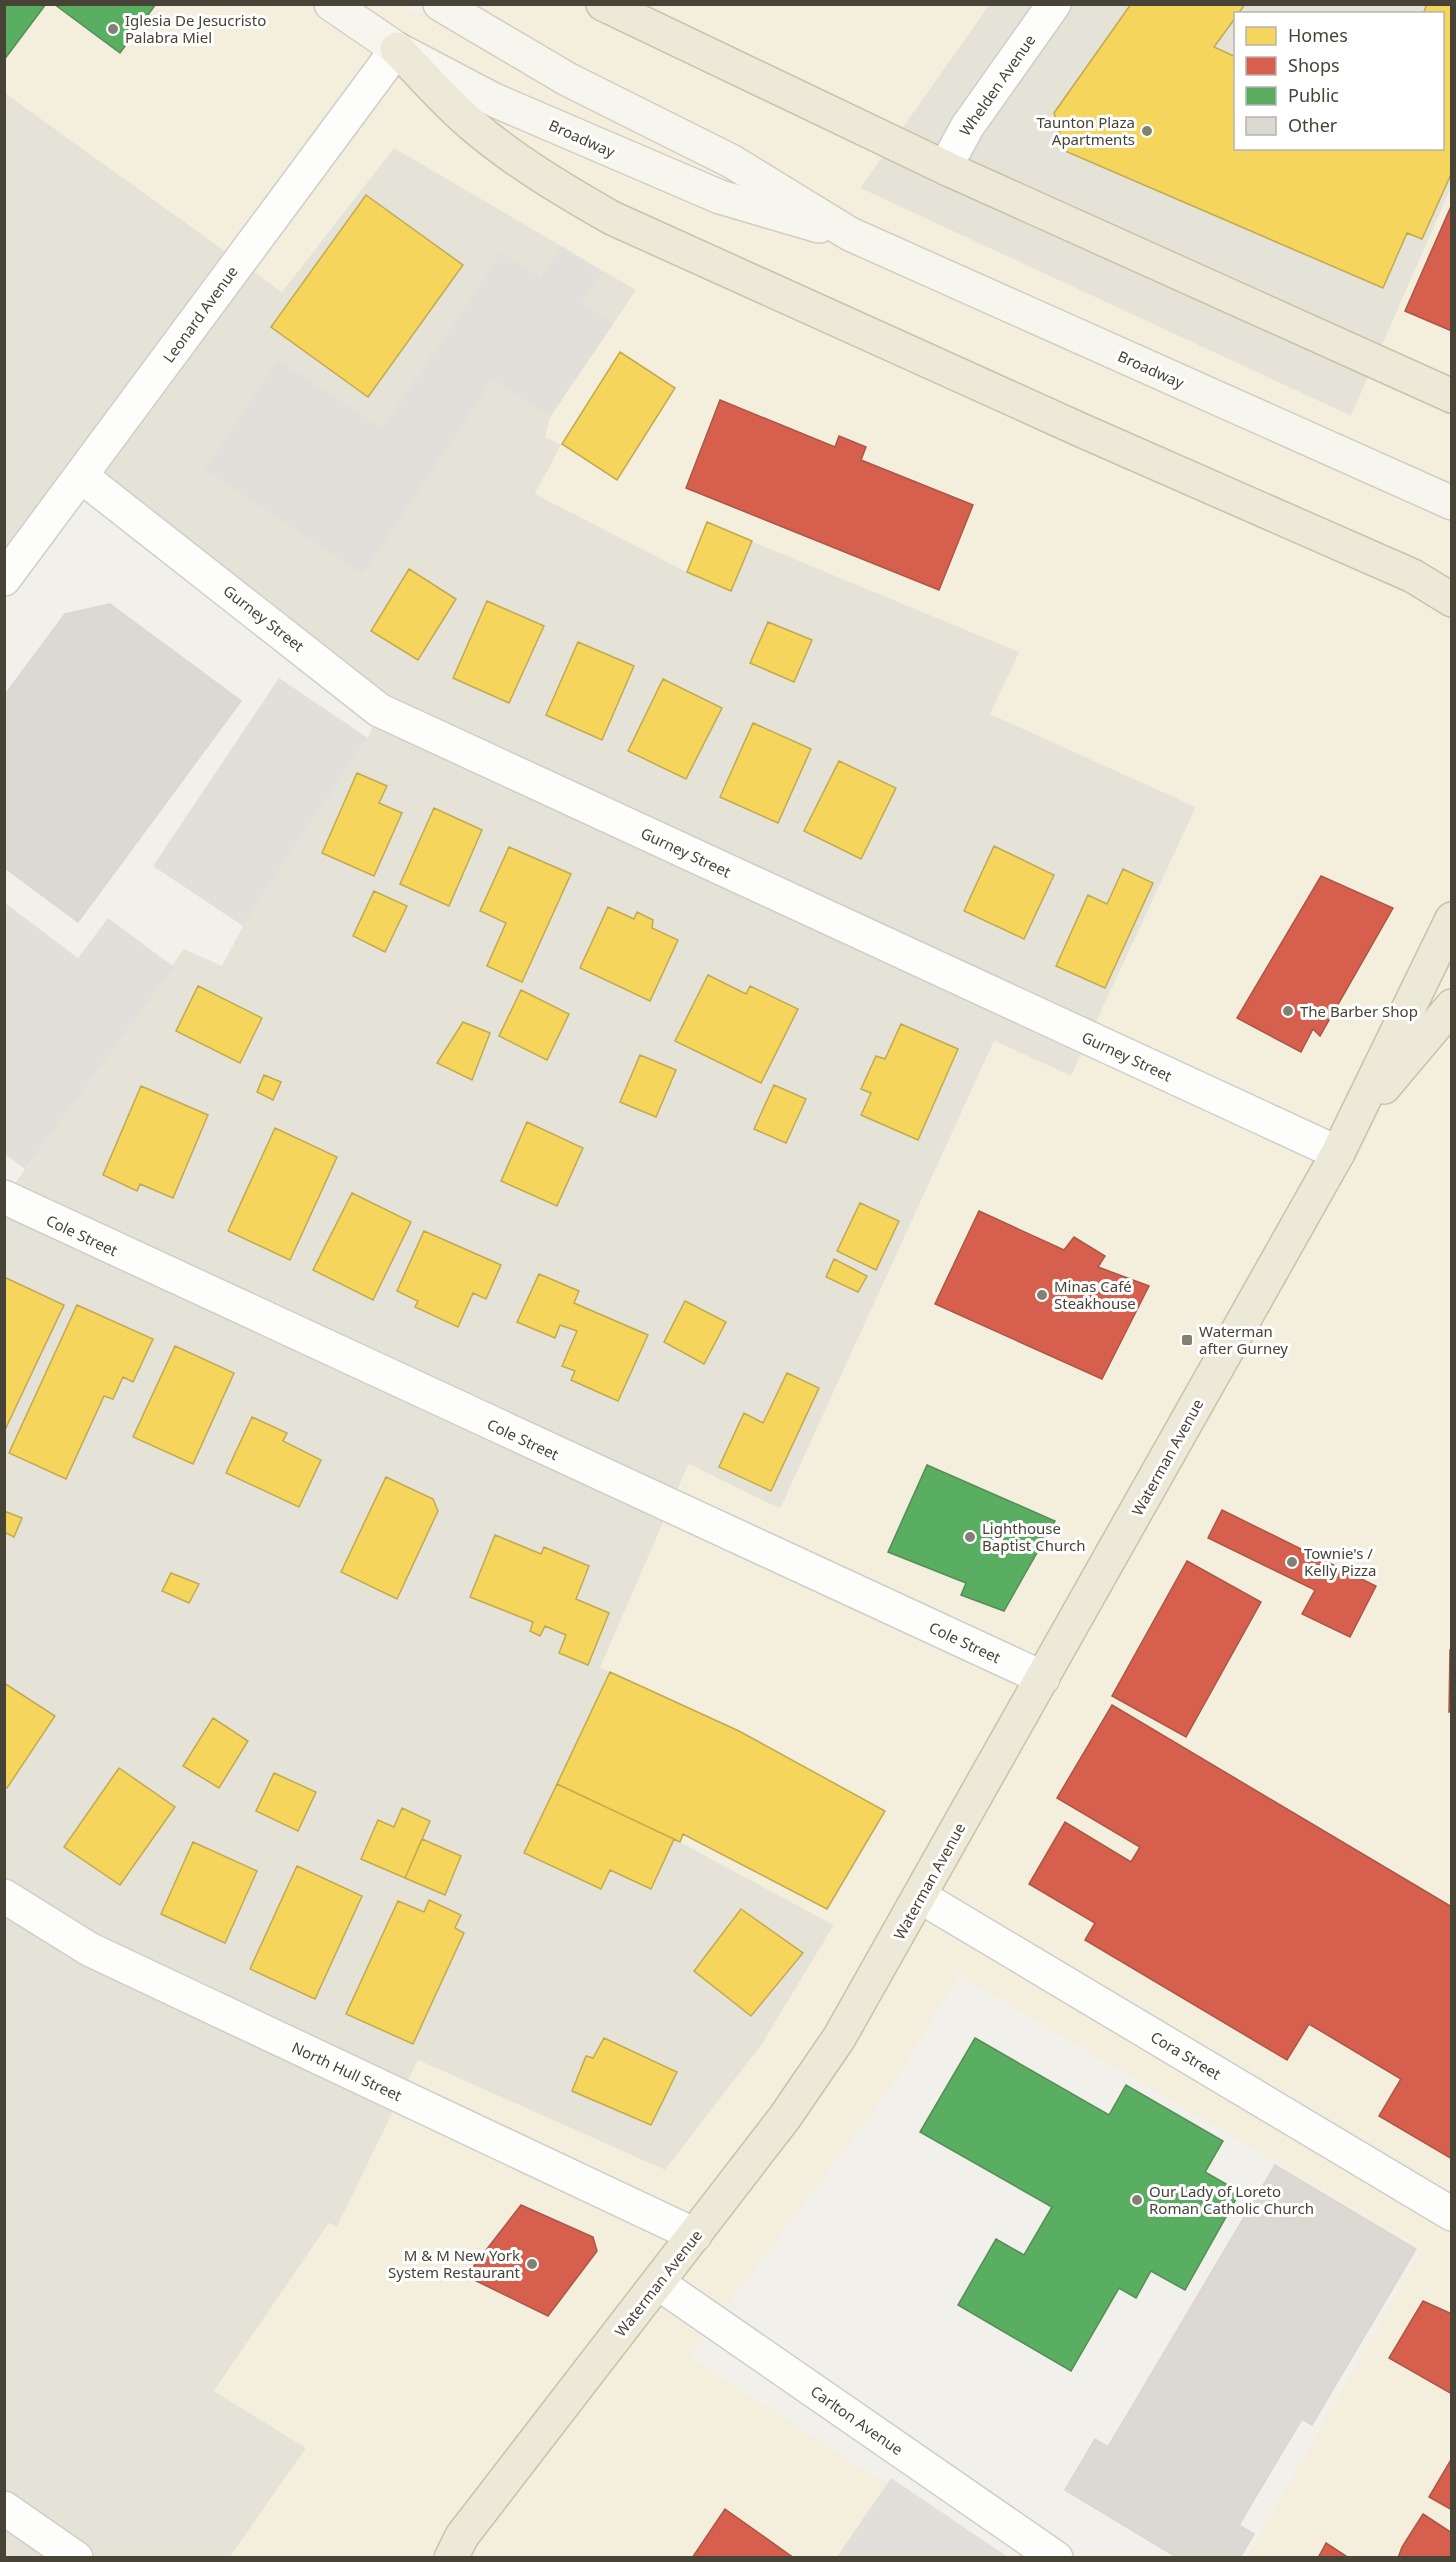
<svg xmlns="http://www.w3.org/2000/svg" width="1456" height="2562" font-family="'Noto Sans',sans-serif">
	<rect width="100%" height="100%" fill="#f1f0ea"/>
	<!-- residential -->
	<path fill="#e5e3d7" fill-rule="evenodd" d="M 989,5 L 1451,5 L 1451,188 L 1351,416 L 860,188 ZM 1236,14 L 1442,14 L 1442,148 L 1236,148 Z
		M 5,93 L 282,292 L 394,147 L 636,290 L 562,444 L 535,494 L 687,572 L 707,522 L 1020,652 L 991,714 L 1196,807 L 1071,1076 L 994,1041 L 780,1509 L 688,1465 L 600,1668 L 610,1672 L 680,1842 L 834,1925 L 762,2044 L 665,2170 L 418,2060 L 337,2227 L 329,2223 L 214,2391 L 306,2448 L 230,2557 L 5,2557 L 5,1197 L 184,949 L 222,966 L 243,926 L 368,738 L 379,710 L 81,476 L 5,579 Z"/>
	<!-- commercial -->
	<path fill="#f4eedd" d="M 400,4 L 418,16 L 427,4 L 989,5 L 860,188 L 1351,416 L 1451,188 L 1451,2557 L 1247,2557 L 1422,2249 L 959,1975 L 891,2088 L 689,2357 L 999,2557 L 230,2557 L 306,2448 L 214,2391 L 329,2223 L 337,2227 L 418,2060 L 665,2170 L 762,2044 L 834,1925 L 680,1842 L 610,1672 L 600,1668 L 689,1464 L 781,1509 L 995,1041 L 1071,1076 L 1196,807 L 990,714 L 1019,652 L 707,523 L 687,572 L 535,494 L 561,445 L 545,437 L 550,417 L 636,290 L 394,148 L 282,292 L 5,93 L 5,5 Z"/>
	<!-- parking -->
	<path fill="#e0dfda" d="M 562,246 L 602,273 L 582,303 L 613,324 L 550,417 L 493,379 L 362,575 L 205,469 L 278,360 L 382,429 L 501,252 L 540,278 Z
		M 279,678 L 368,738 L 243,926 L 153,866 Z
		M 5,903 L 78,958 L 108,918 L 174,967 L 25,1169 L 5,1154 Z
		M 891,2478 L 1008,2557 L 837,2557 Z"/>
	<!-- homes -->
	<path fill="#f6d55c" stroke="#c2a951" stroke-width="1.5" d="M 1131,4 L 1245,4 L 1238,14 L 1236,14 L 1236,17 L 1214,47 L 1236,57 L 1236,148 L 1442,148 L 1442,14 L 1423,14 L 1427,4 L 1452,4 L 1452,172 L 1422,239 L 1407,233 L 1383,288 L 1065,151 L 1054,113 Z
		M 366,195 L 463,265 L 368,397 L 271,327 Z
		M 620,352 L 675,388 L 617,480 L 562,444 Z
		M 707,522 L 752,541 L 731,591 L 687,572 Z
		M 409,569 L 456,599 L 418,660 L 371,631 Z
		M 487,601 L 544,626 L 509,703 L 453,678 Z
		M 768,622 L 812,640 L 794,682 L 750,663 Z
		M 578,642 L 634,666 L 602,740 L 546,715 Z
		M 663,679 L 722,708 L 686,779 L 628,751 Z
		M 753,723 L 811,749 L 778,823 L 720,797 Z
		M 839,761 L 896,788 L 861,859 L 804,831 Z
		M 357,773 L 387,786 L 379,803 L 402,813 L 374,876 L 322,853 Z
		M 434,808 L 482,830 L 449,906 L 400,884 Z
		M 994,846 L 1054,875 L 1024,939 L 964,911 Z
		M 509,847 L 571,874 L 522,982 L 487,966 L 506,923 L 480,911 Z
		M 1123,869 L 1153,883 L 1105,988 L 1056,966 L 1088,895 L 1107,904 Z
		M 374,891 L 407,906 L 385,952 L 353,936 Z
		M 608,907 L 634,919 L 637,912 L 653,920 L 652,928 L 678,940 L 650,1001 L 580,968 Z
		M 708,975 L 746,994 L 750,986 L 798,1009 L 761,1083 L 675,1041 Z
		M 198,986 L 262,1018 L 240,1063 L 176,1031 Z
		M 521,990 L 569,1014 L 547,1060 L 499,1036 Z
		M 463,1022 L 490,1033 L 472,1080 L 437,1063 Z
		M 901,1024 L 958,1049 L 918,1140 L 861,1115 L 871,1093 L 861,1089 L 876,1056 L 885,1059 Z
		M 640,1055 L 676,1070 L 656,1117 L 620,1102 Z
		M 264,1075 L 281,1082 L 273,1100 L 257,1092 Z
		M 774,1085 L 806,1099 L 786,1143 L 754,1129 Z
		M 141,1086 L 208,1115 L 173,1198 L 140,1184 L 137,1191 L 103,1175 Z
		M 527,1122 L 583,1148 L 557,1206 L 501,1181 Z
		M 275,1128 L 337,1157 L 290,1260 L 228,1231 Z
		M 352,1193 L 411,1222 L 373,1300 L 313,1270 Z
		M 860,1203 L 899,1221 L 876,1270 L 837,1251 Z
		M 424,1231 L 501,1265 L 486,1299 L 473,1293 L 458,1327 L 415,1307 L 418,1301 L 397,1291 Z
		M 834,1259 L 867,1276 L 858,1292 L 826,1277 Z
		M 539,1274 L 579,1291 L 574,1303 L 648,1335 L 618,1401 L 571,1380 L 575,1371 L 562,1366 L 577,1331 L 560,1325 L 555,1338 L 517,1322 Z
		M 4,1277 L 64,1305 L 4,1432 Z
		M 685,1301 L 726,1322 L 704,1364 L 664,1342 Z
		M 77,1305 L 153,1339 L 133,1382 L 123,1377 L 113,1399 L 104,1396 L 66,1479 L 9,1453 Z
		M 175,1346 L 234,1373 L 193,1464 L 133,1437 Z
		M 787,1373 L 819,1388 L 771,1491 L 719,1467 L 744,1413 L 763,1423 Z
		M 252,1417 L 287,1433 L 283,1441 L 321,1460 L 299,1507 L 226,1473 Z
		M 386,1477 L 433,1499 L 438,1511 L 397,1599 L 341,1572 Z
		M 4,1511 L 22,1518 L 14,1537 L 4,1532 Z
		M 495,1535 L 541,1554 L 544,1547 L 589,1566 L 576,1599 L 609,1613 L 588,1665 L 559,1653 L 566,1635 L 545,1626 L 540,1636 L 530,1631 L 533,1622 L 470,1597 Z
		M 171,1573 L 199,1584 L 189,1603 L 162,1591 Z
		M 610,1672 L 739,1731 L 885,1811 L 827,1909 L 683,1834 L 680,1842 L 557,1784 Z
		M 4,1683 L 55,1716 L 7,1788 L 4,1786 Z
		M 213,1718 L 248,1741 L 219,1788 L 183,1766 Z
		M 119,1768 L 175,1807 L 120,1885 L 64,1847 Z
		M 274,1773 L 316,1792 L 298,1831 L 256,1811 Z
		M 557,1784 L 674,1839 L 651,1889 L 610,1870 L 601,1889 L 524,1853 Z
		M 402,1808 L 430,1821 L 405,1878 L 361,1859 L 378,1820 L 394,1827 Z
		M 422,1839 L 461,1856 L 445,1895 L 405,1878 Z
		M 193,1842 L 257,1871 L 225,1943 L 161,1914 Z
		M 297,1866 L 362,1896 L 315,1999 L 250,1969 Z
		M 429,1900 L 461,1915 L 455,1928 L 464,1933 L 413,2044 L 346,2014 L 398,1901 L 424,1912 Z
		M 741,1909 L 803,1953 L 751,2016 L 694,1971 Z
		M 604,2038 L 677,2072 L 651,2125 L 572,2091 L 586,2056 L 593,2058 Z"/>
	<!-- shops -->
	<path fill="#d6604d" stroke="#ab5746" stroke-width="1.5" d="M 1452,204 L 1452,331 L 1405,311 Z
		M 720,400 L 835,447 L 839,436 L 866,447 L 861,460 L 973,505 L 939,590 L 686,488 Z
		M 1321,876 L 1393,908 L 1320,1036 L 1313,1029 L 1301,1052 L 1237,1018 Z
		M 979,1211 L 1064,1250 L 1074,1237 L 1105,1256 L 1098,1267 L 1149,1286 L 1102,1379 L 935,1304 Z
		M 1222,1510 L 1376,1586 L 1350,1637 L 1302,1614 L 1315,1590 L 1208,1538 Z
		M 1187,1561 L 1261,1602 L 1186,1737 L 1112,1696 Z
		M 1450,1650 L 1452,1650 L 1452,1712 L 1449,1712 Z
		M 1112,1705 L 1452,1907 L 1452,2159 L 1379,2116 L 1401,2079 L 1309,2024 L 1287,2060 L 1085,1940 L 1095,1923 L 1029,1884 L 1065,1822 L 1131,1862 L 1140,1847 L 1057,1798 Z
		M 521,2205 L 593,2237 L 597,2251 L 548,2316 L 466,2276 Z
		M 1423,2301 L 1452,2314 L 1452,2394 L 1389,2358 Z
		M 1452,2458 L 1452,2510 L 1429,2497 Z
		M 725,2509 L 794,2558 L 692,2558 Z
		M 1423,2514 L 1452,2533 L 1452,2558 L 1398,2558 L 1402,2547 Z
		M 1326,2543 L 1349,2558 L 1318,2558 Z"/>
	<!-- public -->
	<path fill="#5aae61" stroke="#548e54" stroke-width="1.5" d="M 4,4 L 46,4 L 4,60 Z
		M 54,4 L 156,4 L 120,53 Z
		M 927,1465 L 1055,1521 L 1004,1611 L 961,1595 L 966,1583 L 888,1552 Z
		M 975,2038 L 1109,2115 L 1126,2085 L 1223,2141 L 1205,2172 L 1240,2192 L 1185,2290 L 1151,2271 L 1136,2298 L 1119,2288 L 1071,2371 L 958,2305 L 996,2239 L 1024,2255 L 1052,2207 L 920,2132 Z"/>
	<!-- building -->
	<path fill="#dbd9d2" stroke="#d9d7d0" stroke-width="1.5" d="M 110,604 L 241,701 L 78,922 L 4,867 L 4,696 L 65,614 Z
		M 1275,2165 L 1416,2249 L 1312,2425 L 1302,2419 L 1239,2525 L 1254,2534 L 1240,2558 L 1178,2558 L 1065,2490 L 1095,2439 L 1108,2447 Z"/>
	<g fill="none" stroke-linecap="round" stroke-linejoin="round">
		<!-- street casing -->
		<g stroke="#cfcec7" stroke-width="36">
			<path id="street" d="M 948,169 L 953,153 L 967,127 L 1054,4
				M 81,476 L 379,710 L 1338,1153
				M 4,579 L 397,49
				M 4,1197 L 1043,1678
				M 4,1896 L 89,1949 L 695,2235
				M 921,1897 L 1452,2214
				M 658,2283 L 1056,2558
				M 4,2508 L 76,2558"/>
		</g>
		<!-- secondary casing -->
		<g stroke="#d1cec1" stroke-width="36">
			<path id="secondary" d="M 331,4 L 397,49 L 494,100 L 720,197 L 819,226
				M 440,4 L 567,79 L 731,161 L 850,234 L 1452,503"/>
		</g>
		<!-- highway casing -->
		<g stroke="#c9c2a5" stroke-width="36">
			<path id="highway" d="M 603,4 L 948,169 L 1452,396
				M 397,49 C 421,74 444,101 471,124 C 514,161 563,190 612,218 L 1083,431 L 1413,576 L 1452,600
				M 1384,1087 L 1452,1006
				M 451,2558 L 462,2536 L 785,2117 L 839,2038 L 1338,1153 L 1452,919"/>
		</g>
		<!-- street -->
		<use href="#street" stroke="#fdfdfc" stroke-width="33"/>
		<!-- secondary -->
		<use href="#secondary" stroke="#f7f6ee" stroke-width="33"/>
		<!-- highway -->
		<use href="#highway" stroke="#ece9d9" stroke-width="33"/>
	</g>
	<!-- markers -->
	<g fill="#828075" stroke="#fff" stroke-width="2">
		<circle cx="113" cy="29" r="6"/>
		<circle cx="1147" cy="131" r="6"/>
		<circle cx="1288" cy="1011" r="6"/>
		<circle cx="1042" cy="1295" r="6"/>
		<rect x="1181" y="1334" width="12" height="12" rx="3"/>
		<circle cx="970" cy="1537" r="6"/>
		<circle cx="1292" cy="1562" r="6"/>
		<circle cx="1137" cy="2200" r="6"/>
		<circle cx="532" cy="2264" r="6"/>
	</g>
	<g text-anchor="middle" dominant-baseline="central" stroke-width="6" stroke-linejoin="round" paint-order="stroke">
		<!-- poi labels -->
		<g font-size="15" fill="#474336" stroke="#fff" text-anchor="start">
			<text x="125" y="20">Iglesia De Jesucristo<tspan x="125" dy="17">Palabra Miel</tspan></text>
			<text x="1135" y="122" text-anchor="end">Taunton Plaza<tspan x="1135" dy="17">Apartments</tspan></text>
			<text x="1300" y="1011">The Barber Shop</text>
			<text x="1054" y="1286">Minas Café<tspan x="1054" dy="17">Steakhouse</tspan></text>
			<text x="1199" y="1331">Waterman<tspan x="1199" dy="17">after Gurney</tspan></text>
			<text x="982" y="1528">Lighthouse<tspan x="982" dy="17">Baptist Church</tspan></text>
			<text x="1304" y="1553">Townie's /<tspan x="1304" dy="17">Kelly Pizza</tspan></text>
			<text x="1149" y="2191">Our Lady of Loreto<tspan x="1149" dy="17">Roman Catholic Church</tspan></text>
			<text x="520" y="2255" text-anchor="end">M &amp; M New York<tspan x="520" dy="17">System Restaurant</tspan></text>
		</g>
		<!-- street labels -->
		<g font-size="15" fill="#474336" stroke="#fff">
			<text transform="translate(997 85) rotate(-55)">Whelden Avenue</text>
			<text transform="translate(582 138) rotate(24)">Broadway</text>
			<text transform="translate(200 314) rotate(-54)">Leonard Avenue</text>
			<text transform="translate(1151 369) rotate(24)">Broadway</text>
			<text transform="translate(264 618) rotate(38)">Gurney Street</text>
			<text transform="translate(686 852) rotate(25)">Gurney Street</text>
			<text transform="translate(1127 1056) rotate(25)">Gurney Street</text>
			<text transform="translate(82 1235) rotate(25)">Cole Street</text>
			<text transform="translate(523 1439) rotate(25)">Cole Street</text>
			<text transform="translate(1167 1457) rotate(-61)">Waterman Avenue</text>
			<text transform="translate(965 1642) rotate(25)">Cole Street</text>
			<text transform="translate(929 1881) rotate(-61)">Waterman Avenue</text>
			<text transform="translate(1186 2055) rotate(31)">Cora Street</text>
			<text transform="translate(347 2071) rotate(25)">North Hull Street</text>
			<text transform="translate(658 2283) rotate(-52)">Waterman Avenue</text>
			<text transform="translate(857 2420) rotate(35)">Carlton Avenue</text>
		</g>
	</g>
	<!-- border -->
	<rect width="1456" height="2562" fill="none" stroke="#474336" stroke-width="12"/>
	<!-- legend -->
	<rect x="1234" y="12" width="210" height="138" fill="#ffffff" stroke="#b5b4af" stroke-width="1.5"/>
	<rect x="1246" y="27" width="30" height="18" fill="#f6d55c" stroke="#b5b4af" stroke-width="1.5"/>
	<text x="1288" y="42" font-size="18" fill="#474336">Homes</text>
	<rect x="1246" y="57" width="30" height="18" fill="#d6604d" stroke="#b5b4af" stroke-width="1.5"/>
	<text x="1288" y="72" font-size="18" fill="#474336">Shops</text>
	<rect x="1246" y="87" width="30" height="18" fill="#5aae61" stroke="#b5b4af" stroke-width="1.5"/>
	<text x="1288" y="102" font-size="18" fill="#474336">Public</text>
	<rect x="1246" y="117" width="30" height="18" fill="#dbd9d2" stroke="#b5b4af" stroke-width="1.5"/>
	<text x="1288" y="132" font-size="18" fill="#474336">Other</text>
</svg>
